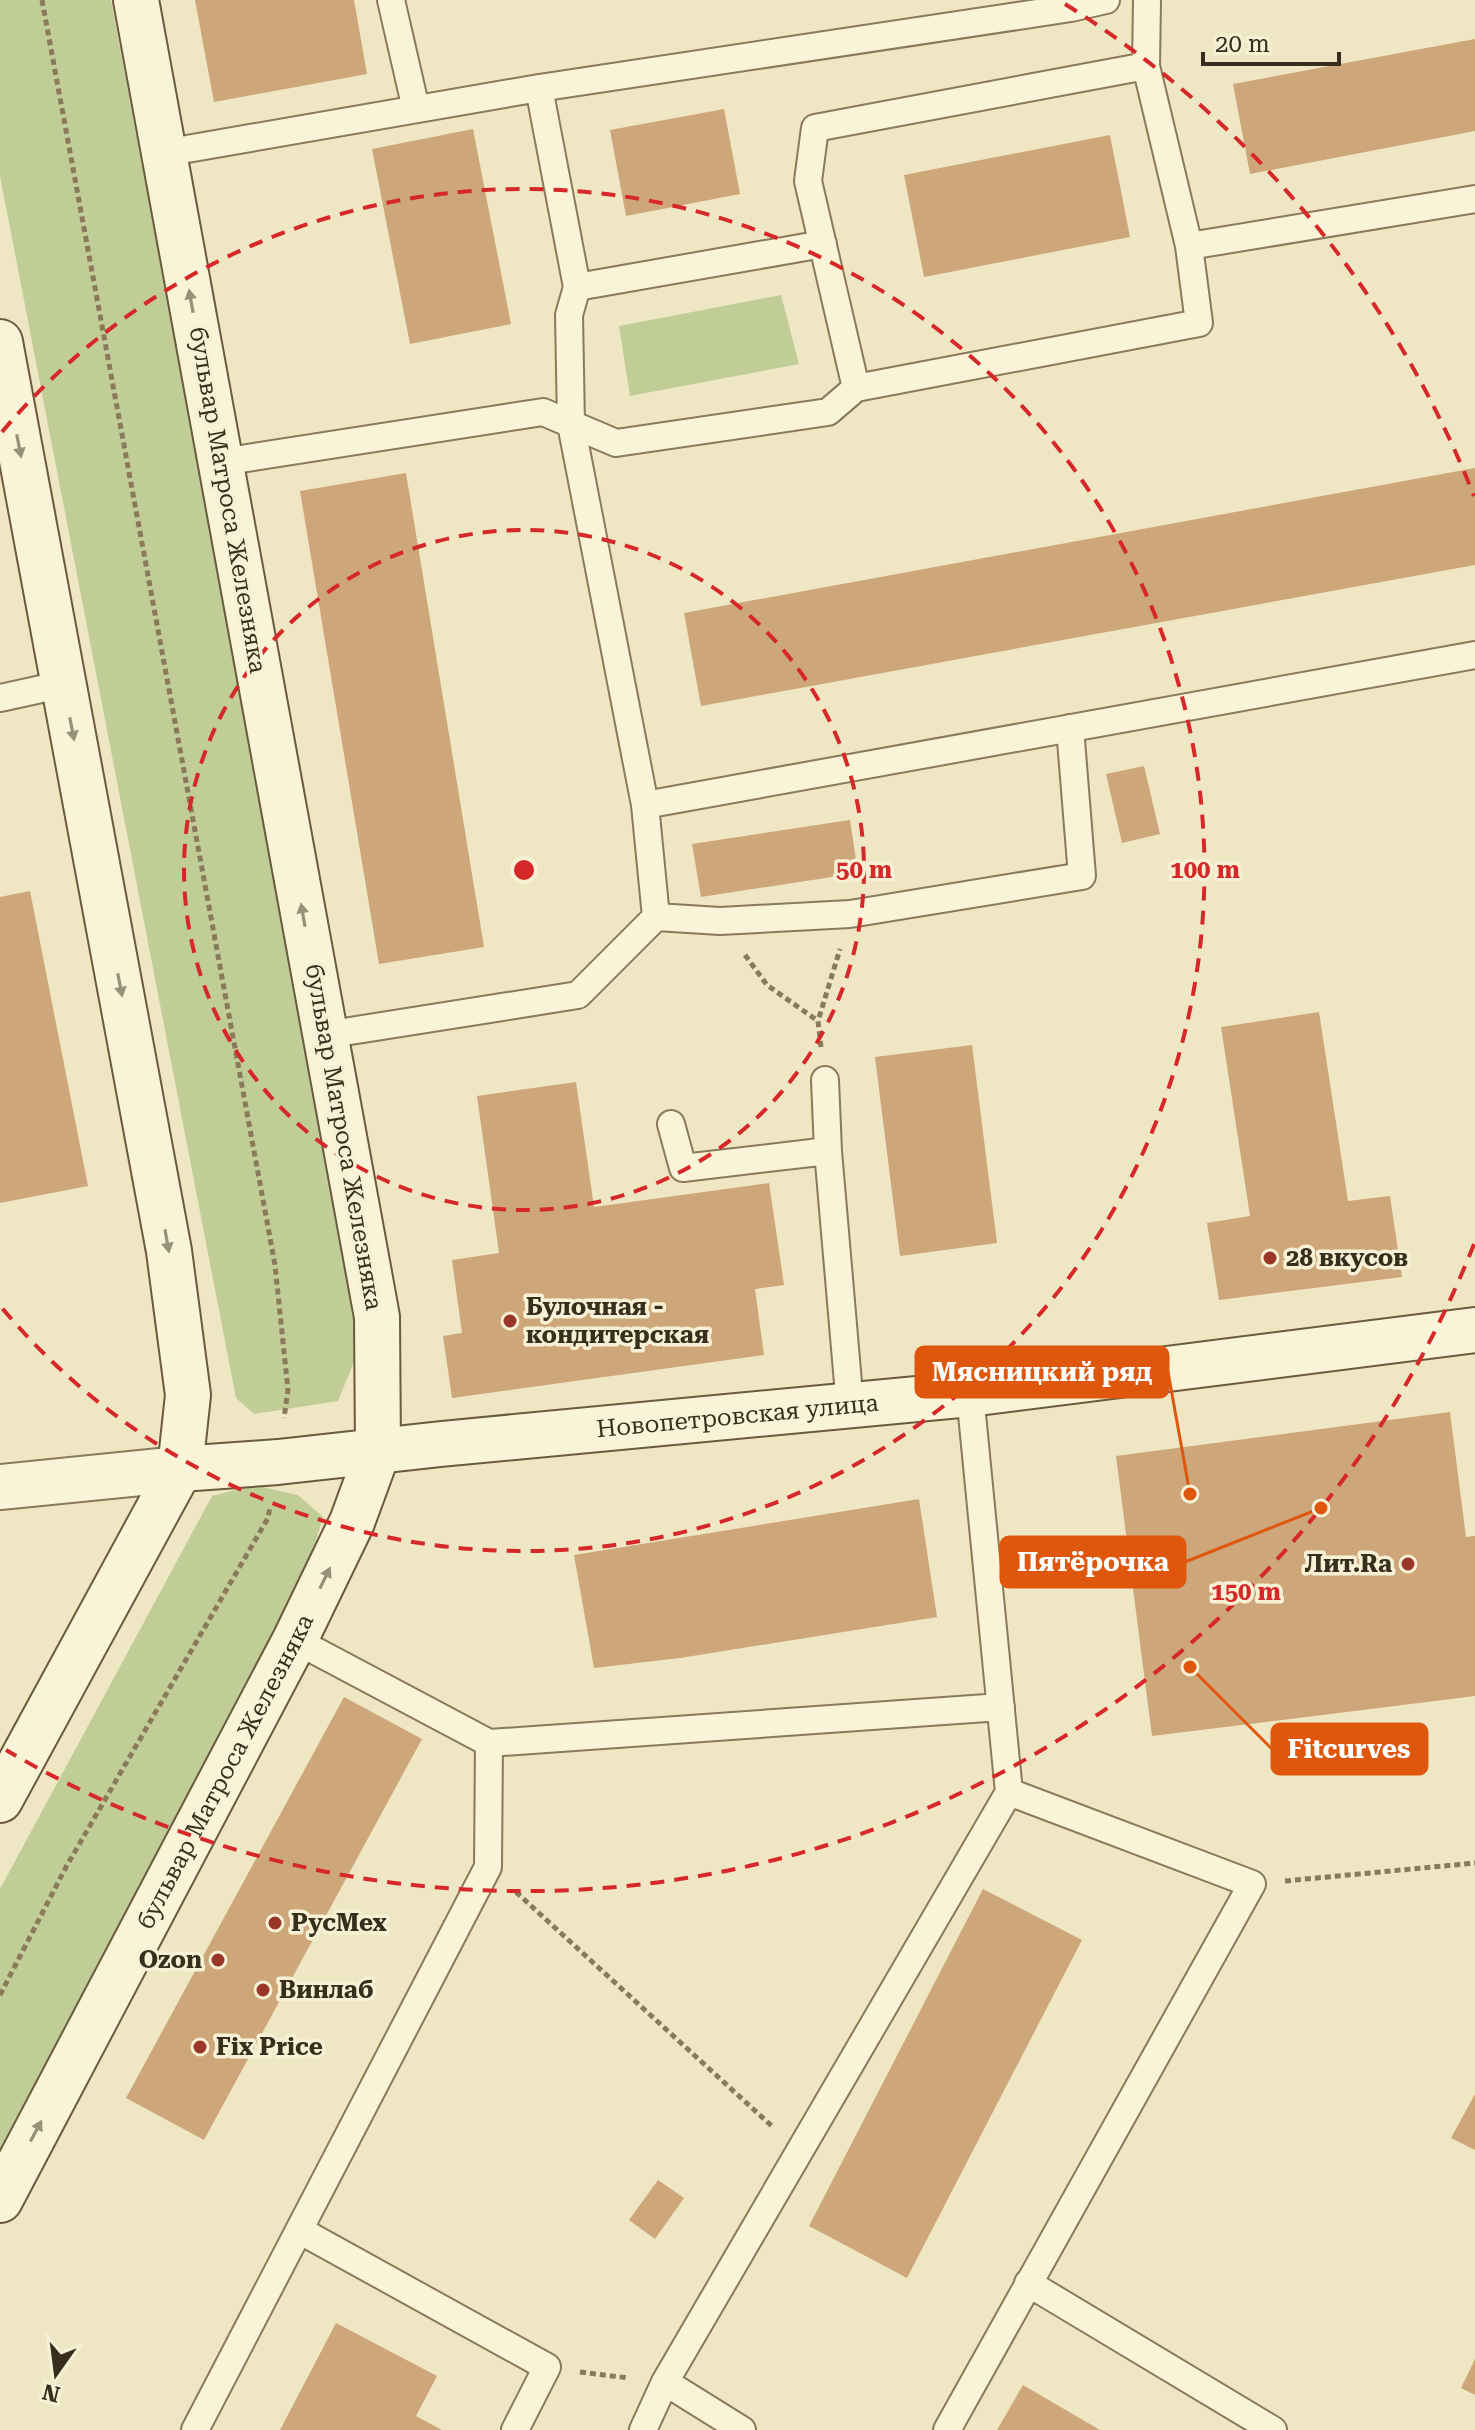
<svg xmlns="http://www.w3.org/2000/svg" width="1475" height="2430" font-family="'Roboto Serif',serif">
	<rect width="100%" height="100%" fill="#efe7c4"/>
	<!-- green -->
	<path fill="#c1cd97" d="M 0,0 L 111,0 L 363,1340 L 338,1401 L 254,1414 L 236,1398 L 0,176 Z
		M 781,295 L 799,364 L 630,396 L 619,326 Z
		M 254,1485 L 298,1495 L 323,1517 L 308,1568 L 0,2157 L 0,1889 L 212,1496 Z"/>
	<!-- building -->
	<path fill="#cda679" d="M 195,0 L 354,0 L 367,74 L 214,102 Z
		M 1475,39 L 1475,131 L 1250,174 L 1233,84 Z
		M 724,109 L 740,194 L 626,216 L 610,130 Z
		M 473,129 L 511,324 L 410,344 L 372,149 Z
		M 1110,135 L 1130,237 L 924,277 L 904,175 Z
		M 1475,468 L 1475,565 L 701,706 L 684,613 Z
		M 406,473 L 484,947 L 379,964 L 300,491 Z
		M 1144,766 L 1160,834 L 1122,843 L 1106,774 Z
		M 850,820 L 858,873 L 701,897 L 692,844 Z
		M 30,891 L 88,1186 L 0,1203 L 0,897 Z
		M 1319,1012 L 1348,1201 L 1390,1196 L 1402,1277 L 1219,1300 L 1207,1223 L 1250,1216 L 1221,1027 Z
		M 972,1045 L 997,1243 L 900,1256 L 875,1057 Z
		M 576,1082 L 594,1207 L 769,1183 L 784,1285 L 755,1289 L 764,1355 L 452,1398 L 443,1336 L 462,1333 L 452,1260 L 499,1253 L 477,1096 Z
		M 1450,1412 L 1466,1537 L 1475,1536 L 1475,1696 L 1152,1736 L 1116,1456 Z
		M 919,1499 L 937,1617 L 680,1658 L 594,1668 L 574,1555 Z
		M 344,1697 L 422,1739 L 204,2140 L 126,2098 Z
		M 983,1889 L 1082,1940 L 907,2278 L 809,2226 Z
		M 1475,2094 L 1475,2150 L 1451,2138 Z
		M 658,2180 L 684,2198 L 655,2239 L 629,2220 Z
		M 336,2323 L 437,2376 L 416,2416 L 442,2430 L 280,2430 Z
		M 1475,2359 L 1475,2395 L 1461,2388 Z
		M 1023,2385 L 1100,2430 L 997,2430 Z"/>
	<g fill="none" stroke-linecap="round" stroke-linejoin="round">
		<!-- lane casing -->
		<g stroke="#8a795a" stroke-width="30">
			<path id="lane" d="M 391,0 L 416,109
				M 1146,66 L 1147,0
				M 539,88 L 1071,8 L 1106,0
				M 164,153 L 539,88 L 577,287
				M 823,244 L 577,287 L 569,315 L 571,424 L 645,805 L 1475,655
				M 856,388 L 808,181 L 815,128 L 1146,66 L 1189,246
				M 221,462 L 543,412 L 616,443 L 828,412 L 856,388 L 1199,323 L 1189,246 L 1475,199
				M 0,698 L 64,684
				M 645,805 L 656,917 L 720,921 L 850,914 L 1082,876 L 1070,728
				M 325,1035 L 578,995 L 656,917
				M 825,1080 L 828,1151
				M 671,1124 L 683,1168 L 828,1151 L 850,1406
				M 295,1640 L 489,1743 L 1001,1707
				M 299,2230 L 547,2367 L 515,2430
				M 1028,2283 L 1273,2430
				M 665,2382 L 1009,1792
				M 195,2430 L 488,1867 L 489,1743
				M 643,2430 L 665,2382 L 742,2430
				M 947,2430 L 1252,1884 L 1009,1792 L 970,1394"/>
		</g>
		<!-- street casing -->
		<g stroke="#8a795a" stroke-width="48">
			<path id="street" d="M 0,1487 L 180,1469"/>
		</g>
		<!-- secondary casing -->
		<g stroke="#6b5a3d" stroke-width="48">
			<g id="secondary">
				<path d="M 0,342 L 169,1251 L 188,1395 L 180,1469 L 0,1800"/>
				<path id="s1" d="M 180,1469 L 278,1462 L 441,1444 L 970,1394 L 1475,1330"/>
				<path id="s2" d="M 0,2200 L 295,1640 L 352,1522 L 378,1451 L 377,1317 L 136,0"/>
			</g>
		</g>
		<!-- path -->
		<path stroke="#8a795a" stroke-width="5" stroke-dasharray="6 4" stroke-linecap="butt" d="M 42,0 L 275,1265 L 288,1390 L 284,1418
			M 745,955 L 767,985 L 818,1021
			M 821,1047 L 818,1021 L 840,949
			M 1285,1881 L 1475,1863
			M 516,1892 L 774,2128
			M 0,1995 L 66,1867 L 268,1518 L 270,1507
			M 580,2372 L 629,2378"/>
		<!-- lane -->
		<use href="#lane" stroke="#f9f3d7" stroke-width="26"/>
		<!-- street -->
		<use href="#street" stroke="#f9f3d7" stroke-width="44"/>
		<!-- secondary -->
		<use href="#secondary" stroke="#f9f3d7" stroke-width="44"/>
	</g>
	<!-- one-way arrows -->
	<defs><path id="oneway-solid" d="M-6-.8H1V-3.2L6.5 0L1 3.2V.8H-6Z" transform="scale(2)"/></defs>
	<g fill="#99907a">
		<use href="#oneway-solid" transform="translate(191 301) rotate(-100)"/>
		<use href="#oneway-solid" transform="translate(19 446) rotate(79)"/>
		<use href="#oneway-solid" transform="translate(72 729) rotate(79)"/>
		<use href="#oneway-solid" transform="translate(303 915) rotate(-100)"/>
		<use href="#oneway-solid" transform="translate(120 985) rotate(79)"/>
		<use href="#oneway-solid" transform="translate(167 1241) rotate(80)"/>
		<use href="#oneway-solid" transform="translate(325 1578) rotate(-64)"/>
		<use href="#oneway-solid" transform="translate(36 2131) rotate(-62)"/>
	</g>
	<!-- distance rings -->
	<g fill="none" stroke="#d62828" stroke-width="4" stroke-dasharray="14 10">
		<circle cx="524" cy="870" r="340"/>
		<path d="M2 432A681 681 0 1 1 2 1308"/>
		<path d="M1474 1244A1021 1021 0 0 1 6 1750M1065 4A1021 1021 0 0 1 1474 496"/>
	</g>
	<!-- markers -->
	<g fill="#9a3529" stroke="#f6f0d4" stroke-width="3">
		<circle cx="1270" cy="1258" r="8"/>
		<circle cx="510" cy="1321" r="8"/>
		<circle cx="1408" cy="1564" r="8"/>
		<circle cx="275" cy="1923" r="8"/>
		<circle cx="218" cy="1960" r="8"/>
		<circle cx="263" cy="1990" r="8"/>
		<circle cx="200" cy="2047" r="8"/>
	</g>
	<g text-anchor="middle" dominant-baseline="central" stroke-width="7" stroke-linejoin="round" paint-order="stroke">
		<!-- street labels -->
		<g font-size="24" fill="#392e1e" stroke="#f6f0d4">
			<text transform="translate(228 500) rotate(80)">бульвар Матроса Железняка</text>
			<text transform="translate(344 1137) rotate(80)">бульвар Матроса Железняка</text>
			<text stroke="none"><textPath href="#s1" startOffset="560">Новопетровская улица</textPath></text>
			<text stroke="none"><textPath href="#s2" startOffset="484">бульвар Матроса Железняка</textPath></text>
		</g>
		<!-- poi labels -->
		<g font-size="24" font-weight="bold" fill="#392e1e" stroke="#f6f0d4" text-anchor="start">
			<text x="1286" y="1258">28 вкусов</text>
			<text x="526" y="1307">Булочная -<tspan x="526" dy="28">кондитерская</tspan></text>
			<text x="1392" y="1564" text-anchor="end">Лит.Ra</text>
			<text x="291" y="1923">РусМех</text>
			<text x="202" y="1960" text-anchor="end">Ozon</text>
			<text x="279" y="1990">Винлаб</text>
			<text x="216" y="2047">Fix Price</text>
		</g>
	</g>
	<circle cx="524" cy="870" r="12" fill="#d62828" stroke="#f6f0d4" stroke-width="4"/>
	<g font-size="24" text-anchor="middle" font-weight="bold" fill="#d62828" stroke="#f6f0d4" stroke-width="7" stroke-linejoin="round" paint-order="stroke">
		<text x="864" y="878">50 m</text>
		<text x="1205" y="878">100 m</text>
		<text x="1246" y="1600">150 m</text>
	</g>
	<!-- callouts -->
	<path fill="none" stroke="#df570d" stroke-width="3" d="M1190 1494L1168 1372M1321 1508L1185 1562M1190 1667L1272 1749"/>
	<g fill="#df570d" stroke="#f6f0d4" stroke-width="3">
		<circle cx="1190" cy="1494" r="8"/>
		<circle cx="1321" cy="1508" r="8"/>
		<circle cx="1190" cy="1667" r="8"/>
	</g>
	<g fill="#df570d" stroke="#df570d" stroke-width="3">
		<rect x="916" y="1347" width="252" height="50" rx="8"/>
		<rect x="1001" y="1537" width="184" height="50" rx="8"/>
		<rect x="1272" y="1724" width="155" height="50" rx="8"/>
	</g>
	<g font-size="26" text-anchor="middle" font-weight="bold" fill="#fff">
		<text x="1042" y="1381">Мясницкий ряд</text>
		<text x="1093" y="1571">Пятёрочка</text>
		<text x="1349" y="1758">Fitcurves</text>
	</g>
	<!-- north arrow -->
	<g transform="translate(56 2374) rotate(194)" stroke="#f6f0d4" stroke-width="6" paint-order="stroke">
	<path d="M0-6L14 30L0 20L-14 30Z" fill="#392e1e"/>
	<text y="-12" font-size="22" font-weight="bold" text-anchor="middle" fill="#392e1e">N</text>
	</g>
	<!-- scale -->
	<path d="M1203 52v12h136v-12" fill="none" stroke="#392e1e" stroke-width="4"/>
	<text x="1215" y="52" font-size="24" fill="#392e1e" stroke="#f6f0d4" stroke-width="6" paint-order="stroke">20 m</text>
</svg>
